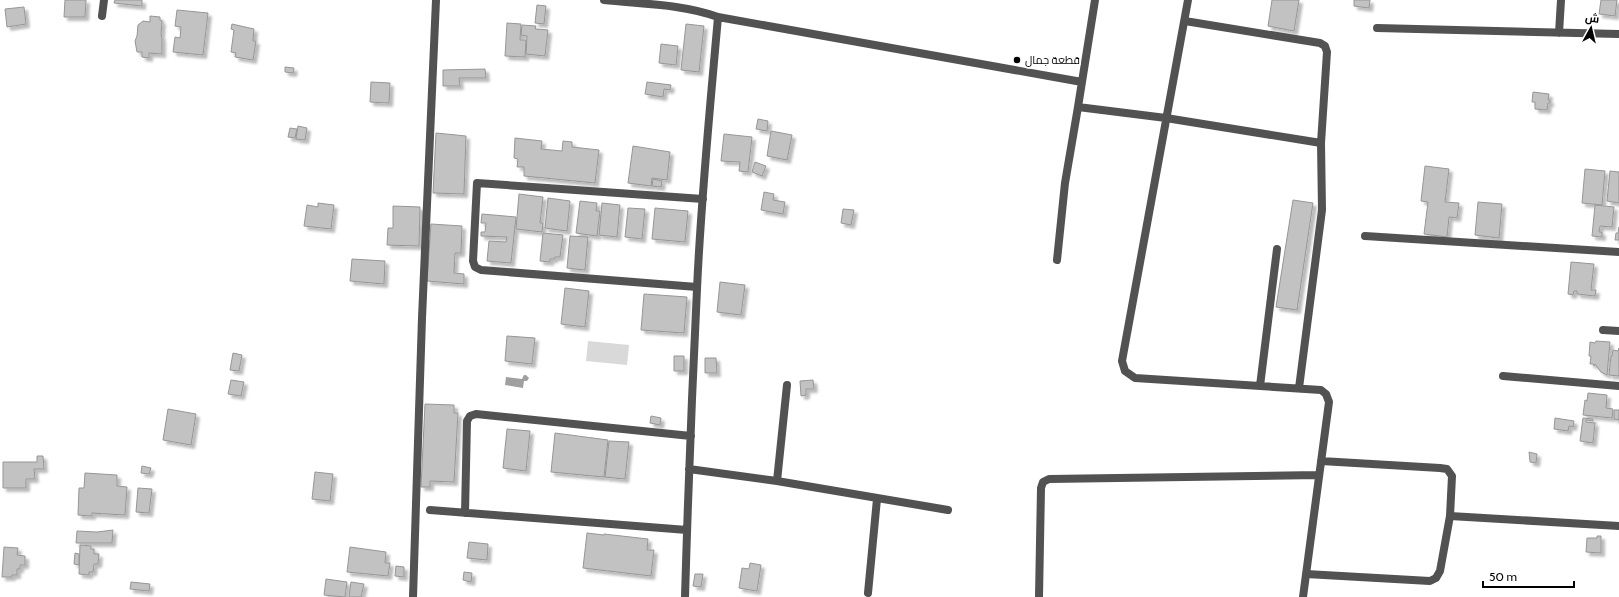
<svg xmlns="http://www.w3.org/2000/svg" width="1619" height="597" font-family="Cabin,Cairo,sans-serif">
	<defs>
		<filter id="shadow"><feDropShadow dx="3.5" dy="3.5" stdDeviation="1" flood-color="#0004"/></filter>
	</defs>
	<rect width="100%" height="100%" fill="#fff"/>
	<!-- green -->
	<path fill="#d9d9d9" d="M 588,341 L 629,345 L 627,365 L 586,361 Z"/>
	<!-- water -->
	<path fill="#a0a0a0" d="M 524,375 L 526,375 L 529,378 L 527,381 L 524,381 L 523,388 L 505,385 L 506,377 L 522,379 Z"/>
	<!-- building -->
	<path fill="#c2c2c2" stroke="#969696" filter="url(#shadow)" d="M 65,0 L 86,0 L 85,17 L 64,17 Z
		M 115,0 L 142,0 L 142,6 L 114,3 Z
		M 1272,0 L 1299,0 L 1294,31 L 1268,26 Z
		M 1354,0 L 1370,0 L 1369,8 L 1354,6 Z
		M 1601,0 L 1617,0 L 1615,16 L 1599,14 Z
		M 537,5 L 546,6 L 544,24 L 535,23 Z
		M 24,7 L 26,24 L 7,27 L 5,9 Z
		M 177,10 L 208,13 L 203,55 L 173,52 L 175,37 L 180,38 L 181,27 L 175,26 Z
		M 150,16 L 160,17 L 160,20 L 162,21 L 161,34 L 162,39 L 162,54 L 149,53 L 149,58 L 142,57 L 142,52 L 137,52 L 135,41 L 137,36 L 138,25 L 143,21 L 150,22 Z
		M 507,23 L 521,24 L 520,40 L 526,40 L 525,57 L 505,56 Z
		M 232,24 L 254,29 L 253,41 L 256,41 L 253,60 L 235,57 L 236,53 L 231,52 L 234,30 L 231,29 Z
		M 686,24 L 704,26 L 699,72 L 681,70 Z
		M 522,25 L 536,26 L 535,29 L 548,30 L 545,56 L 526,54 L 527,36 L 521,35 Z
		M 661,44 L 678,46 L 676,65 L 659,63 Z
		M 285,67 L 294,68 L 293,73 L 285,72 Z
		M 485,69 L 486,78 L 459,78 L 460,86 L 443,86 L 443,70 Z
		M 371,82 L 390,83 L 389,103 L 370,102 Z
		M 647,82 L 671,85 L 670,90 L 664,89 L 663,97 L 645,94 Z
		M 1533,92 L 1549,94 L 1548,100 L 1550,100 L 1550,103 L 1548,103 L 1547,110 L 1535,109 L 1535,102 L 1532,102 Z
		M 758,119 L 768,121 L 767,131 L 756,129 Z
		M 298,126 L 307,128 L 305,140 L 296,139 Z
		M 290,128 L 297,129 L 295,138 L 288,137 Z
		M 771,131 L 792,135 L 787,160 L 767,156 Z
		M 436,133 L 466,136 L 464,194 L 433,193 Z
		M 724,134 L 752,137 L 748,172 L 739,171 L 740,162 L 721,161 Z
		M 515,138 L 542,141 L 541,149 L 562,151 L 563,141 L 572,142 L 572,147 L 599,150 L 595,183 L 524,176 L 524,167 L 517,167 L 518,159 L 514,158 Z
		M 633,146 L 670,152 L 667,180 L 652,178 L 651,186 L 628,183 Z
		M 755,162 L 766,166 L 762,176 L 752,172 Z
		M 1425,166 L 1449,169 L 1445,202 L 1459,203 L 1457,218 L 1449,217 L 1447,237 L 1424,234 L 1428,202 L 1421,201 Z
		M 1585,169 L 1605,171 L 1602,205 L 1582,203 Z
		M 1610,171 L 1619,172 L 1619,203 L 1607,201 Z
		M 653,179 L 662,181 L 661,187 L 652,186 Z
		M 764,192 L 774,194 L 773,200 L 785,202 L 783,214 L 761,210 Z
		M 519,194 L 543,197 L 540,223 L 543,223 L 542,232 L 516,229 Z
		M 548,198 L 570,201 L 567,231 L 545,228 Z
		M 1293,200 L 1313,203 L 1297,310 L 1276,307 Z
		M 580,201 L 597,203 L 596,211 L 600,211 L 597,236 L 576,233 Z
		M 1478,202 L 1502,204 L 1499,238 L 1475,235 Z
		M 318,203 L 334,205 L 331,229 L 304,226 L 307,205 L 318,207 Z
		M 602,203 L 620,205 L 617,237 L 599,235 Z
		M 1595,205 L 1614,207 L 1612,227 L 1600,226 L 1599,232 L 1602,232 L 1602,237 L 1592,236 Z
		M 393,206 L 420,207 L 419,246 L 387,245 L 388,228 L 393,228 Z
		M 628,208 L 645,209 L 642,239 L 625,237 Z
		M 655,208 L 688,211 L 685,242 L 652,239 Z
		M 843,209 L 854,210 L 851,225 L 841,223 Z
		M 482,214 L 516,217 L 511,263 L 487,261 L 489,241 L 506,242 L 507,237 L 481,236 L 481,232 L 485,232 L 486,223 L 481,223 Z
		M 431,224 L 462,226 L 461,253 L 455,253 L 454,273 L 464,274 L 464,284 L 427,281 Z
		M 1619,227 L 1619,240 L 1615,240 L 1616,233 L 1618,233 Z
		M 543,233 L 563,235 L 560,257 L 555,257 L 554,259 L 550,259 L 550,262 L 540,261 Z
		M 570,236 L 588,237 L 585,270 L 567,268 Z
		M 352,259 L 385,261 L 384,284 L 350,281 Z
		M 1571,262 L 1594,264 L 1591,290 L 1596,290 L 1595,296 L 1577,294 L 1577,291 L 1574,291 L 1573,295 L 1568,294 Z
		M 720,282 L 745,285 L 741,315 L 717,312 Z
		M 565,288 L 589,291 L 585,327 L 561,324 Z
		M 644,294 L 687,297 L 684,333 L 641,330 Z
		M 507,336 L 535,338 L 532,364 L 505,361 Z
		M 1596,341 L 1610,342 L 1607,375 L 1601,372 L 1595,364 L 1594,366 L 1593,364 L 1590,364 L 1591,356 L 1589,356 L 1590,342 L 1595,343 Z
		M 1619,348 L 1619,376 L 1609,375 L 1611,356 L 1612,356 L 1613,350 L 1618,351 Z
		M 233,353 L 242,355 L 239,371 L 230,370 Z
		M 674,356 L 684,356 L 684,371 L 674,371 Z
		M 705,358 L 716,358 L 717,373 L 705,373 Z
		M 231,380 L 244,382 L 241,396 L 228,394 Z
		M 813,380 L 814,389 L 806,389 L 806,395 L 801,396 L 800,381 Z
		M 1588,393 L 1607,395 L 1606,408 L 1613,409 L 1612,418 L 1583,415 L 1585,400 L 1587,401 Z
		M 425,404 L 454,405 L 454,413 L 458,413 L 454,482 L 430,481 L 430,487 L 421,487 Z
		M 168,409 L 196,414 L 191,445 L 163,440 Z
		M 1614,410 L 1619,410 L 1619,420 L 1614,419 Z
		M 651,416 L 661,418 L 660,425 L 650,423 Z
		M 1555,418 L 1574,421 L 1573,427 L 1569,426 L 1568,431 L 1554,429 Z
		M 1583,418 L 1593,419 L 1593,421 L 1586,420 L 1586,422 L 1595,423 L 1593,443 L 1580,441 Z
		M 507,429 L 530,431 L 526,471 L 503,468 Z
		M 555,433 L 608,440 L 604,477 L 551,472 Z
		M 609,441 L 629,442 L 625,479 L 605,477 Z
		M 1529,452 L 1537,454 L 1536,463 L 1530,462 Z
		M 37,456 L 43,456 L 44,469 L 34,469 L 35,479 L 26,479 L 26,488 L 3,488 L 3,462 L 37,462 Z
		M 142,466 L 151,468 L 149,474 L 141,473 Z
		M 315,472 L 333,474 L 330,501 L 312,499 Z
		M 85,473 L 117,475 L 117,486 L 127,487 L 125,515 L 92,513 L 92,516 L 78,515 L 79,488 L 84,488 Z
		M 138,488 L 152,489 L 149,513 L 136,512 Z
		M 113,530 L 112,543 L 76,543 L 77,531 L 97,532 Z
		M 587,533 L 604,535 L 604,534 L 648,539 L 647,550 L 654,550 L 651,576 L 583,568 Z
		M 1597,536 L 1601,536 L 1601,553 L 1586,552 L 1587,538 L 1597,538 Z
		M 469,542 L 488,544 L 487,560 L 467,558 Z
		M 80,545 L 91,546 L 91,549 L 94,549 L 94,554 L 99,554 L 98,564 L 94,564 L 93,572 L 89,572 L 89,575 L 79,574 Z
		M 4,547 L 18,548 L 17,555 L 25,556 L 25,565 L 20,565 L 20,569 L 17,569 L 17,575 L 12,575 L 12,577 L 2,577 Z
		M 350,547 L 386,552 L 385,563 L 390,563 L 388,576 L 347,572 Z
		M 75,553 L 79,554 L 79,565 L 74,564 Z
		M 750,563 L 761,565 L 757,591 L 739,588 L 742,568 L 749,569 Z
		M 396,566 L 404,567 L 404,577 L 395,576 Z
		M 464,572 L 472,573 L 471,582 L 463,580 Z
		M 695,574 L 703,574 L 701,587 L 693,586 Z
		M 326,579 L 347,582 L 345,597 L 324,595 Z
		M 131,582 L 150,584 L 149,591 L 130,589 Z
		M 351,582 L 364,584 L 361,597 L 349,597 Z"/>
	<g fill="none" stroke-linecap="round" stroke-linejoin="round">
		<!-- street -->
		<path stroke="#525252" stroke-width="8" d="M 604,0 C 641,4 683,4 718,17 L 1082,82
			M 1188,0 L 1122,361 L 1125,371 L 1135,378 L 1321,390 L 1326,394 L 1329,402 L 1303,597
			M 102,16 L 104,0
			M 1377,28 L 1619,34
			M 1559,33 L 1561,0
			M 1078,107 L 1166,118 L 1321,143 L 1327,52 L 1325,46 L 1320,43 L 1185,21
			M 1365,236 L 1619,252
			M 1057,260 L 1065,183 L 1078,107 L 1095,0
			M 697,287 L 481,270 L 475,267 L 473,261 L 477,183 L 703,199
			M 1603,330 L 1619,331
			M 1503,376 L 1619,386
			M 1260,386 L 1277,249
			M 1299,388 L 1322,210 L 1321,143
			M 1321,461 L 1440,468 L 1447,469 L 1452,476 L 1450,516 L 1619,526
			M 689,469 L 777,481 L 948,510
			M 777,481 L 787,385
			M 430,510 L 687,530
			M 465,513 L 467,421 L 470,416 L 476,414 L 691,436
			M 1306,574 L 1430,581 L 1436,578 L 1440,571 L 1450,516
			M 868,593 L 877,499
			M 413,597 L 422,318 L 436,0
			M 685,597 C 688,494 692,391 697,289 C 701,198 710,108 718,17
			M 1039,597 L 1041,488 L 1043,482 L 1049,479 L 1319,475"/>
	</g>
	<!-- markers -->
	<circle fill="#000" stroke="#fff" stroke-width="1.5" cx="1017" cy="60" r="4"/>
	<g text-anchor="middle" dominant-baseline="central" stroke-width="3.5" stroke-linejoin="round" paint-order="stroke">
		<!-- poi labels -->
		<g font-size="11" fill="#000" stroke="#fff" text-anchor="start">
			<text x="1025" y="60">قطعة جمال</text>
		</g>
	</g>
	<!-- north arrow -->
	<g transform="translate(1591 28) rotate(8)" stroke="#ffffff" stroke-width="3" paint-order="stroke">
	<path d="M0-3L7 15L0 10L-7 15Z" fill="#000000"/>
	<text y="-6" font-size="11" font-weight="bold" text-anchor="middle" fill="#000000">ش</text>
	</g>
	<!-- scale -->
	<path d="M1483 581v6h91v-6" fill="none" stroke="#000000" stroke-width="2"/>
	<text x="1489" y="581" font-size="12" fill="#000000" stroke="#ffffff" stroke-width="3" paint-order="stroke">50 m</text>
</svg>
